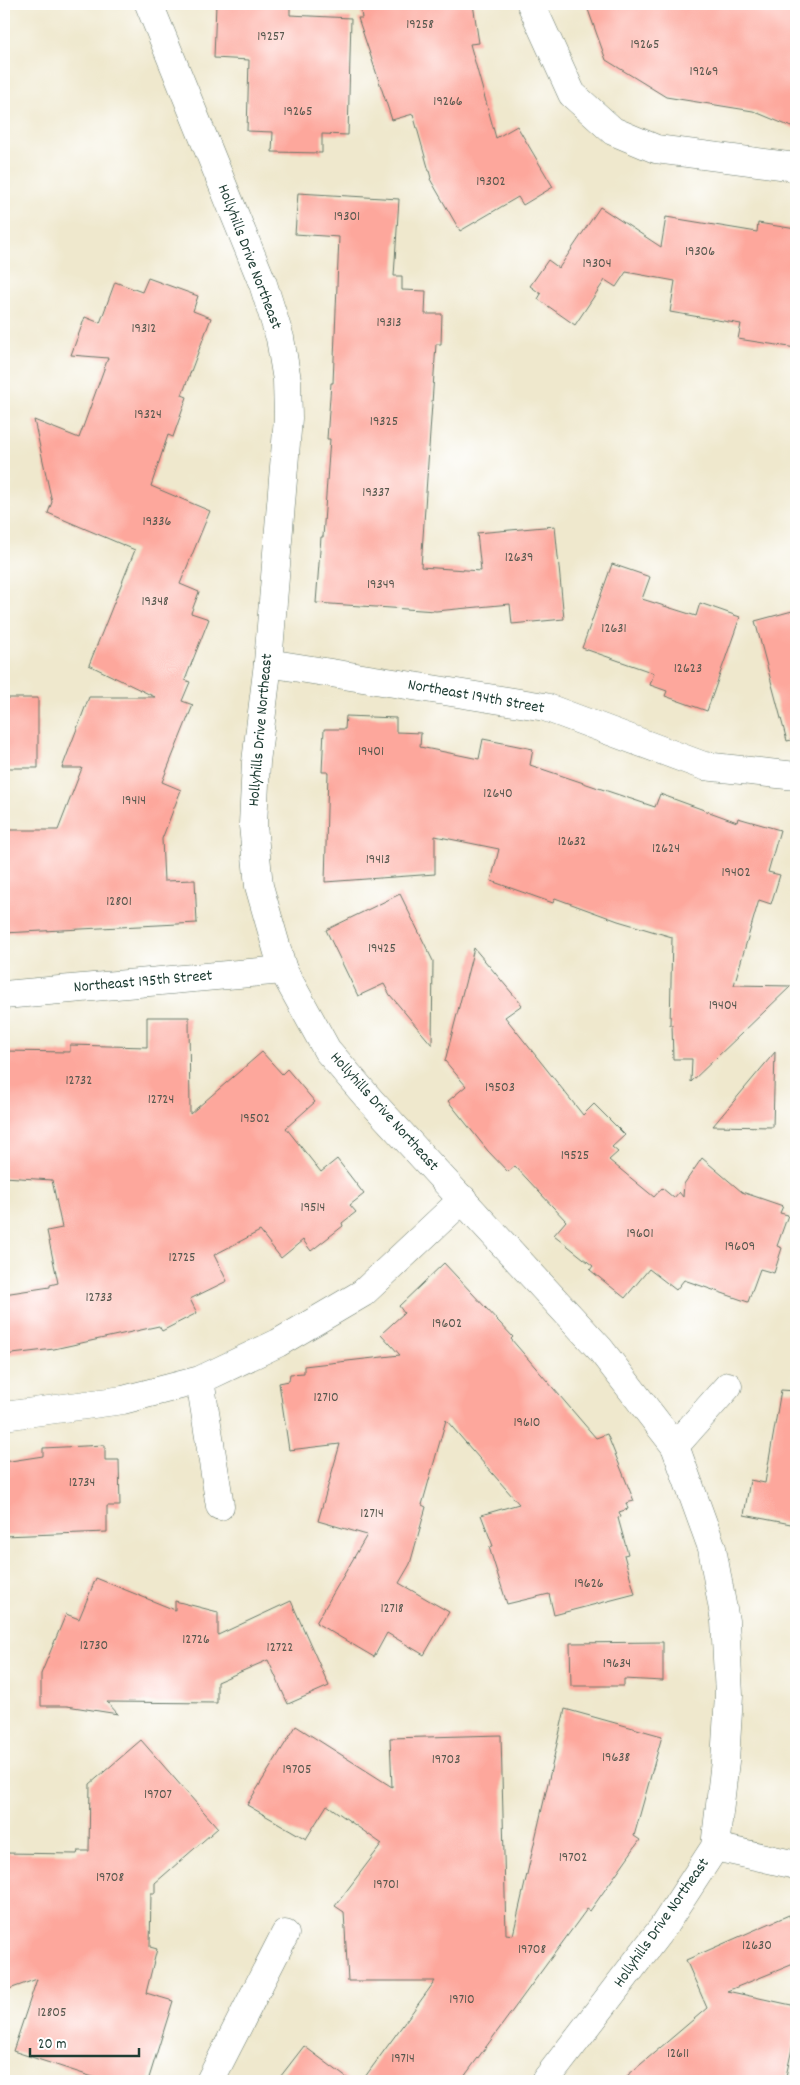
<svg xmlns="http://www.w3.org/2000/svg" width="800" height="2085" font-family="Dekko,sans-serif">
	<rect width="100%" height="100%" fill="#fff"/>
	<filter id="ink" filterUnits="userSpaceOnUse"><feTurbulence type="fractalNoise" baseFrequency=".02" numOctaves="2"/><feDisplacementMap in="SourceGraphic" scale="10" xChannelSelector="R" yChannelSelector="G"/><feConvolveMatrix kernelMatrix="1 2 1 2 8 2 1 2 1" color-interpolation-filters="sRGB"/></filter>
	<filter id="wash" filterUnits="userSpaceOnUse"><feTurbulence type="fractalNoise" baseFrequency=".0096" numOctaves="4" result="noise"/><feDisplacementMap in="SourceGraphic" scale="20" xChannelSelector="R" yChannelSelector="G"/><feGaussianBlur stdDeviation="1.12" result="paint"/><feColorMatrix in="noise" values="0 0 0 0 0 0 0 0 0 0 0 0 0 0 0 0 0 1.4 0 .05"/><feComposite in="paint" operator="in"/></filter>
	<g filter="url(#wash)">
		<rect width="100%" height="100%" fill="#efe8cd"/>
		<g id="blocks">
			<!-- building -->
			<path fill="#fda79c" d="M 216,4 L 290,4 L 290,15 L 351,18 L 348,135 L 322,134 L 322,153 L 272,152 L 273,132 L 247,131 L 249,60 L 214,58 Z
				M 393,4 L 473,4 L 479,43 L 470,44 L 496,138 L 517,126 L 553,187 L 523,205 L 518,197 L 460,231 L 430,179 L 431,178 L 413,114 L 392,120 L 358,18 L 362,18 L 360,6 Z
				M 586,4 L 796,4 L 796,129 L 753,111 L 666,97 L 606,60 Z
				M 298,193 L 399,199 L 394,276 L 402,276 L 402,290 L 426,291 L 425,314 L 442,314 L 441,344 L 436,344 L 421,567 L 481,571 L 477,533 L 555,526 L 564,619 L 512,624 L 510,604 L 436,611 L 316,603 L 321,537 L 323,537 L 330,439 L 327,439 L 331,383 L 333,383 L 339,237 L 295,234 Z
				M 600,207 L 661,247 L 666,217 L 757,232 L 758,223 L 796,229 L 796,348 L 738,339 L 741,324 L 670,312 L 675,281 L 626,272 L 616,287 L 605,280 L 575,325 L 538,299 L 541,294 L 530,286 L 548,260 L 559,268 Z
				M 148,278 L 198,296 L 193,311 L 211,318 L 182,395 L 187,397 L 173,437 L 168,435 L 151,486 L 210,511 L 180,584 L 199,592 L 191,613 L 209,619 L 185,680 L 190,682 L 182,701 L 193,705 L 162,782 L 181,790 L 162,839 L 164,881 L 195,880 L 197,923 L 4,933 L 4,830 L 58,830 L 82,768 L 62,768 L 89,697 L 155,697 L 89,665 L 135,550 L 48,513 L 52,502 L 34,420 L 79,438 L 108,358 L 71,355 L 85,317 L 100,323 L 115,282 L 142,292 Z
				M 612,564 L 650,577 L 642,599 L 696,616 L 700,603 L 740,617 L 707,711 L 665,696 L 667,691 L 650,685 L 654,673 L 582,648 Z
				M 796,610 L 796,739 L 787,741 L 755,621 Z
				M 4,698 L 38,698 L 38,768 L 4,768 Z
				M 346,716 L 396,718 L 396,732 L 421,733 L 420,747 L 479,759 L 483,739 L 533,749 L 530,765 L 655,807 L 660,794 L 737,822 L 738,818 L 780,830 L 768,872 L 780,875 L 771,904 L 759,900 L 734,985 L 791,986 L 691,1082 L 692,1059 L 673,1059 L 672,1025 L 670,1025 L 672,937 L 618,921 L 555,898 L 553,903 L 491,881 L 499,849 L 435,836 L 435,874 L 325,882 L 328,772 L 322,772 L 324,729 L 345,729 Z
				M 400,894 L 433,961 L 432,1045 L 390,995 L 384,984 L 358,996 L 326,930 Z
				M 474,948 L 522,1005 L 505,1017 L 583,1115 L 594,1104 L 625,1135 L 612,1147 L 618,1152 L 609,1160 L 654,1197 L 662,1188 L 674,1198 L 679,1192 L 683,1197 L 684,1184 L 702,1158 L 742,1192 L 783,1206 L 780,1213 L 788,1215 L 777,1246 L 782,1248 L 774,1273 L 760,1269 L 748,1302 L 684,1280 L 676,1290 L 649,1269 L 625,1298 L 590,1270 L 593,1266 L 554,1235 L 566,1221 L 515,1166 L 508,1172 L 488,1151 L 448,1101 L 466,1086 L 445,1061 Z
				M 147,1017 L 189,1017 L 190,1114 L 262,1052 L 282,1074 L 287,1069 L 315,1102 L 286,1128 L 321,1172 L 337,1159 L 364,1194 L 350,1205 L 356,1212 L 342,1223 L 343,1226 L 311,1251 L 303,1240 L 281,1258 L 260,1231 L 214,1255 L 227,1281 L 190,1299 L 197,1313 L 162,1331 L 159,1326 L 54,1349 L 4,1355 L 4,1294 L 50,1287 L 50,1285 L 58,1283 L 47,1231 L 62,1228 L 52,1180 L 4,1177 L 4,1051 L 70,1052 L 70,1045 L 147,1047 Z
				M 775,1052 L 773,1127 L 713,1126 Z
				M 444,1263 L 513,1337 L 511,1339 L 596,1438 L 607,1434 L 634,1501 L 626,1503 L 628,1509 L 619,1512 L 621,1517 L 618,1518 L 628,1554 L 624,1555 L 635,1594 L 554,1615 L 549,1594 L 507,1604 L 489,1547 L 493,1546 L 481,1515 L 519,1504 L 446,1420 L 422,1505 L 426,1507 L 410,1564 L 399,1583 L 449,1612 L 424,1655 L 387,1633 L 374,1657 L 316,1623 L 367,1535 L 318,1521 L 340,1444 L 289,1450 L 279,1383 L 289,1381 L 290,1374 L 304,1373 L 304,1366 L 400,1355 L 381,1334 L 404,1313 L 399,1306 Z
				M 781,1390 L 796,1391 L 796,1525 L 744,1515 L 750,1480 L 765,1483 Z
				M 105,1445 L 105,1460 L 119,1460 L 120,1506 L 107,1506 L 107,1532 L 4,1536 L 4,1462 L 43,1456 L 43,1448 Z
				M 96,1578 L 175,1610 L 175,1601 L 218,1612 L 218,1635 L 291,1601 L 329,1686 L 288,1704 L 268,1660 L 217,1682 L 217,1703 L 107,1702 L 118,1714 L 67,1706 L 41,1706 L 41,1674 L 66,1614 L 79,1619 Z
				M 663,1642 L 663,1681 L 624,1679 L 624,1686 L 571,1686 L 570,1643 Z
				M 565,1709 L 662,1736 L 634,1836 L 640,1840 L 590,1911 L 587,1909 L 461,2081 L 362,2081 L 435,1981 L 348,1981 L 344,1912 L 335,1906 L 382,1844 L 327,1805 L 306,1839 L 247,1805 L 296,1726 L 392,1787 L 390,1738 L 501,1735 L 506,1934 L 513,1935 Z
				M 141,1740 L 218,1828 L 155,1883 L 155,1893 L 151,1893 L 150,1947 L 157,1949 L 146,1993 L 173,2001 L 148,2081 L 105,2081 L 13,2051 L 37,1979 L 4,1991 L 4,1853 L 77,1854 L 78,1851 L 89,1851 L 90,1784 Z
				M 789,1915 L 796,1931 L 796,1963 L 727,1991 L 796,2006 L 796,2030 L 785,2081 L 621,2081 L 707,2008 L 686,1960 Z
				M 304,2046 L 351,2081 L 277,2081 Z"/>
		</g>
	</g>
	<g filter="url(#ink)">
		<use href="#blocks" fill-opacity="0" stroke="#68796a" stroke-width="1"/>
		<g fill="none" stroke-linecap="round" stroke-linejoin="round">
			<!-- street casing -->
			<g stroke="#68796a" stroke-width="29">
				<path id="street" d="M 531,4 L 572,94 L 613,131 L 656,149 L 796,167
					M 268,663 L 545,707 L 704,766 L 796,776
					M 4,995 L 283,970
					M 200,1380 L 220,1506
					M 4,1416 L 123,1400 L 200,1380 L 278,1343 L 363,1293 L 463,1199
					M 675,1446 L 728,1386
					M 715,1847 L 796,1865
					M 210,2081 L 285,1934"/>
			</g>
			<!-- secondary casing -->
			<g stroke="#68796a" stroke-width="29">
				<path id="secondary" d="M 149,4 L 263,284 L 280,338 L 287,380 L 288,418 L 268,663 L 256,762 L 253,825 L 259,886 L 283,970 L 327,1050 L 370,1100 L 600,1349 L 675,1446 L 712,1548 L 725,1621 L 729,1695 L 725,1761 L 715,1847 L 663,1927 L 545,2081"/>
			</g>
			<!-- street -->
			<use href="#street" stroke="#fff" stroke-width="28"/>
			<!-- secondary -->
			<use href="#secondary" stroke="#fff" stroke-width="28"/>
		</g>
	</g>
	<g text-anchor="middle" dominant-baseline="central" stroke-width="4" stroke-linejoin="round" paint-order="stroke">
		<!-- number labels -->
		<g font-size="14" fill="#56584e">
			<text x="420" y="25">19258</text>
			<text x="271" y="37">19257</text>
			<text x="645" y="45">19265</text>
			<text x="704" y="72">19269</text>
			<text x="448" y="102">19266</text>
			<text x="298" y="112">19265</text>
			<text x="491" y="182">19302</text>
			<text x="347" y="217">19301</text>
			<text x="700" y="252">19306</text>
			<text x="597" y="264">19304</text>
			<text x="389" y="323">19313</text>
			<text x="144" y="329">19312</text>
			<text x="148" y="415">19324</text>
			<text x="384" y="422">19325</text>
			<text x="376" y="493">19337</text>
			<text x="157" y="522">19336</text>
			<text x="519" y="558">12639</text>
			<text x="381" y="585">19349</text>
			<text x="155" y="602">19348</text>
			<text x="614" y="629">12631</text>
			<text x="688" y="669">12623</text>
			<text x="371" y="752">19401</text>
			<text x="498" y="794">12640</text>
			<text x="134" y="801">19414</text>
			<text x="572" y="842">12632</text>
			<text x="666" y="849">12624</text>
			<text x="378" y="860">19413</text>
			<text x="736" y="873">19402</text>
			<text x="119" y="902">12801</text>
			<text x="382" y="949">19425</text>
			<text x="723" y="1006">19404</text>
			<text x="79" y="1081">12732</text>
			<text x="500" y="1088">19503</text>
			<text x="161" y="1100">12724</text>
			<text x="255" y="1119">19502</text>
			<text x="575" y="1156">19525</text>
			<text x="313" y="1208">19514</text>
			<text x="640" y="1234">19601</text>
			<text x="740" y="1247">19609</text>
			<text x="182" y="1258">12725</text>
			<text x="99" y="1298">12733</text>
			<text x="447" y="1324">19602</text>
			<text x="326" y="1398">12710</text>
			<text x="527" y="1423">19610</text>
			<text x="82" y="1483">12734</text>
			<text x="372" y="1514">12714</text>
			<text x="589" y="1584">19626</text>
			<text x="392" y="1609">12718</text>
			<text x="196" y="1640">12726</text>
			<text x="94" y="1646">12730</text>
			<text x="280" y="1648">12722</text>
			<text x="617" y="1664">19634</text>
			<text x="616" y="1758">19638</text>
			<text x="446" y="1760">19703</text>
			<text x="297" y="1770">19705</text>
			<text x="158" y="1795">19707</text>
			<text x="573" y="1858">19702</text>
			<text x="110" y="1878">19708</text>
			<text x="386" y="1885">19701</text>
			<text x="757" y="1946">12630</text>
			<text x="532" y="1950">19708</text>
			<text x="462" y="2000">19710</text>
			<text x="52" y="2013">12805</text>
			<text x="678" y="2054">12611</text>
			<text x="403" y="2059">19714</text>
		</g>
		<!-- street labels -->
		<g font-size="16" fill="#1f3d34" stroke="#fff">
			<text transform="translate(249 257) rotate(69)">Hollyhills Drive Northeast</text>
			<text transform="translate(476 697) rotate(10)">Northeast 194th Street</text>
			<text transform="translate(261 730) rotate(-85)">Hollyhills Drive Northeast</text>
			<text transform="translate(143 982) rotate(-5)">Northeast 195th Street</text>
			<text transform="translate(384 1112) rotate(48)">Hollyhills Drive Northeast</text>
			<text transform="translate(662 1923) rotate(-55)">Hollyhills Drive Northeast</text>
		</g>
	</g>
	<!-- margin -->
	<rect width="800" height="2085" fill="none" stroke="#fff" stroke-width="20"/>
	<!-- scale -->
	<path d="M30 2048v8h109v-8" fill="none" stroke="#1f3d34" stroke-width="2.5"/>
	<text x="38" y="2048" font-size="15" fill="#1f3d34" stroke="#ffffff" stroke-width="4" paint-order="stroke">20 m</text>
</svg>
